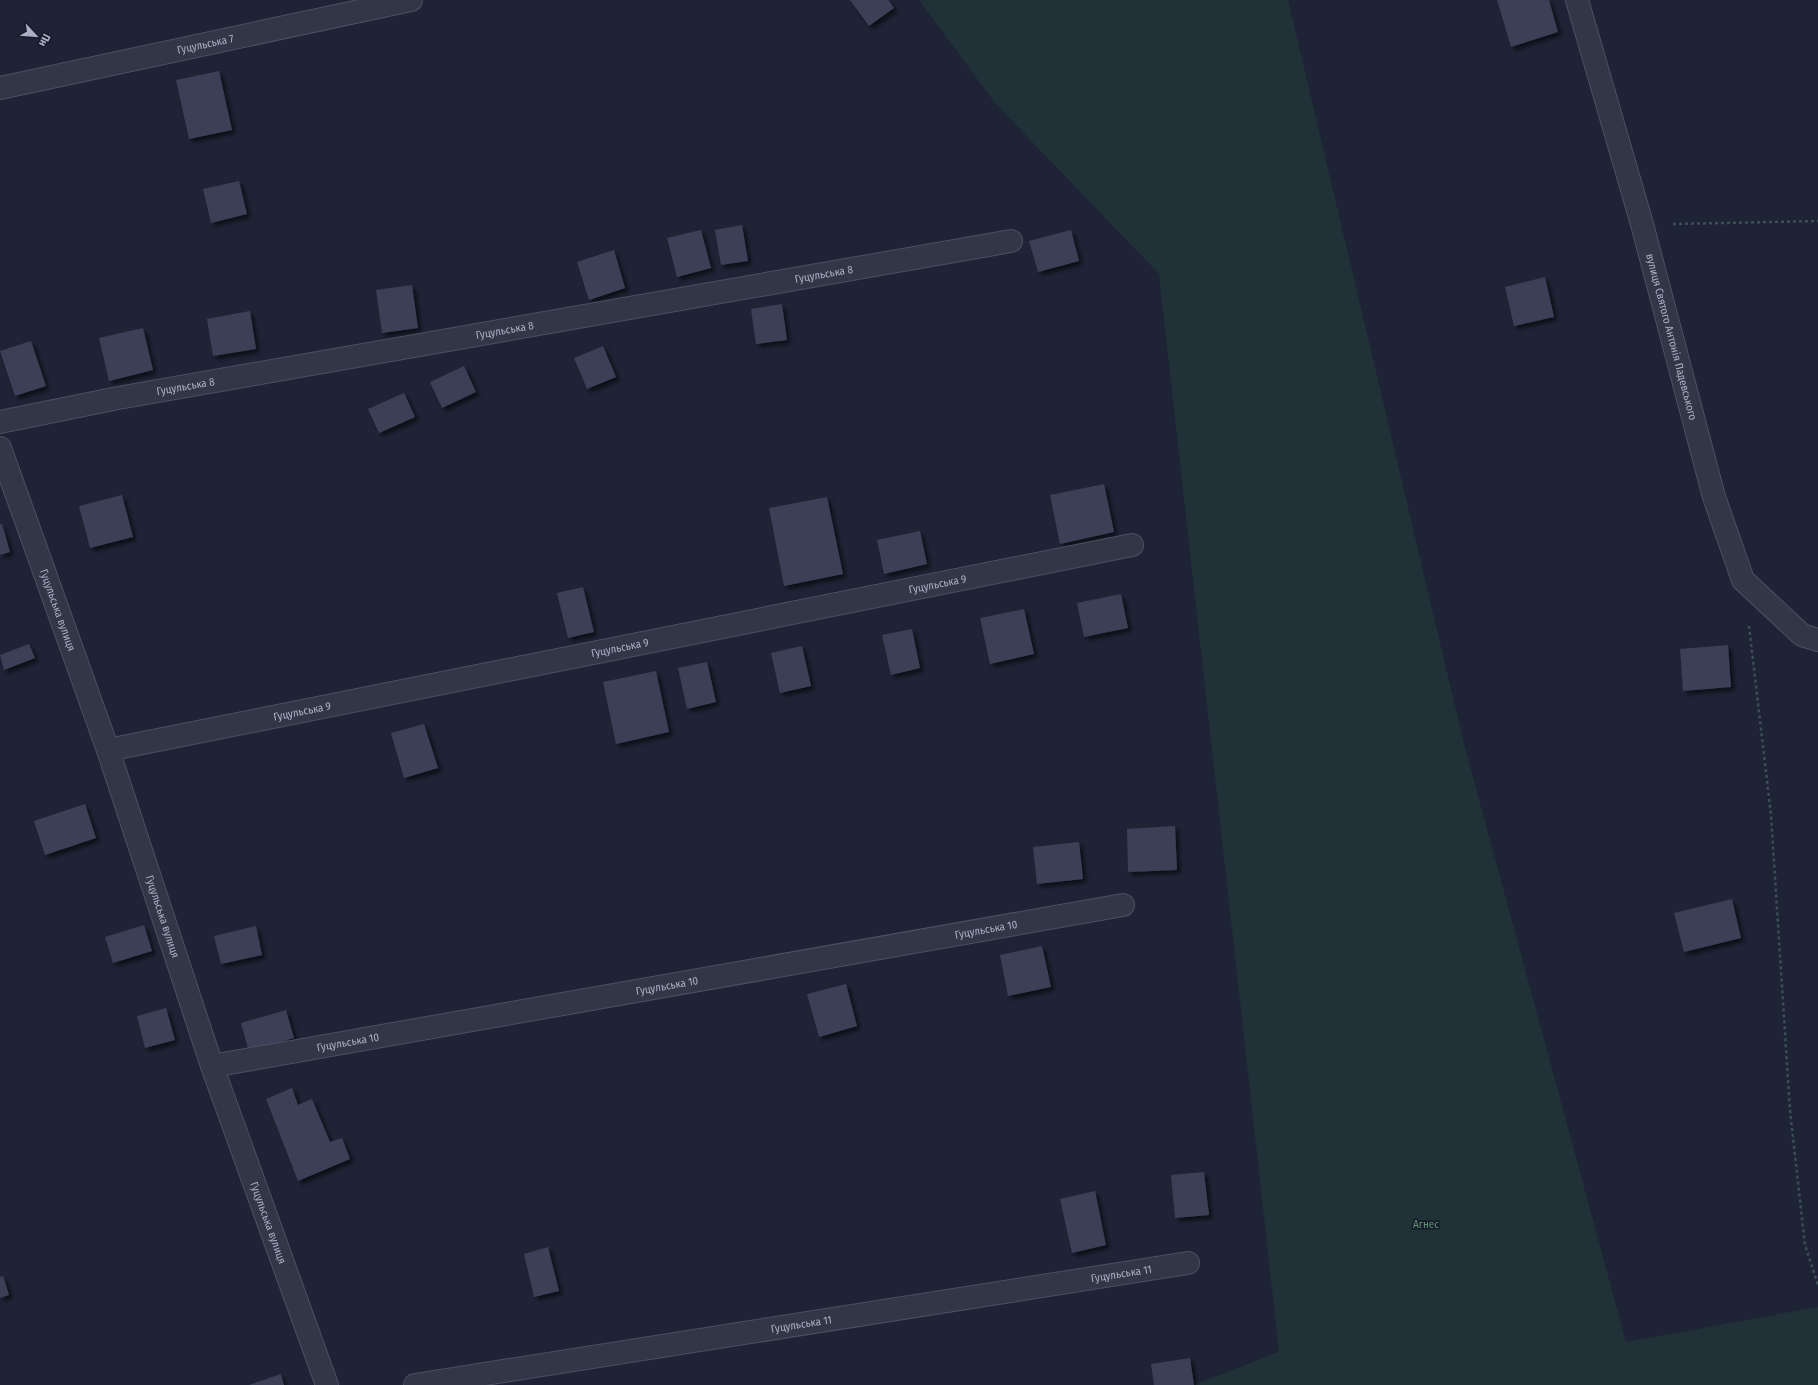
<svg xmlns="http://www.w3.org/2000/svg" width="1818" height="1385" font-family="'Fira Sans Condensed',sans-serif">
	<defs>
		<filter id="shadow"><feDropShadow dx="3.5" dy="3.5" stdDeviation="2" flood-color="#0009"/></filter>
	</defs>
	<rect width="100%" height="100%" fill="#1e2436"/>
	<!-- green -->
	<path fill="#203137" d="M 919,0 L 1288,0 L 1464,744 L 1626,1342 L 1818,1307 L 1818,1385 L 1193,1385 L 1279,1352 L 1159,274 L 995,103 Z"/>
	<!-- building -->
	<path fill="#3a4157" filter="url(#shadow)" d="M 850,0 L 888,0 L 894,8 L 869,26 Z
		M 1497,0 L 1549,0 L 1558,32 L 1511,47 Z
		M 219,71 L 232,130 L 189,139 L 176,80 Z
		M 239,181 L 247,214 L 211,223 L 203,189 Z
		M 742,225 L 748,261 L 721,265 L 715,230 Z
		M 701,230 L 711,268 L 677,277 L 667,238 Z
		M 1071,230 L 1079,261 L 1038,272 L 1029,241 Z
		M 614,250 L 625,288 L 589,300 L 577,262 Z
		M 1545,277 L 1554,317 L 1514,326 L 1505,287 Z
		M 412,285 L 418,328 L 382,333 L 376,290 Z
		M 782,304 L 787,340 L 756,344 L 751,309 Z
		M 250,311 L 256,349 L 213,356 L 207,319 Z
		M 143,328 L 153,370 L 109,381 L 99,338 Z
		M 31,341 L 46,386 L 15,396 L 0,351 Z
		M 603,346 L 616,377 L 587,389 L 574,358 Z
		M 464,366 L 476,392 L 442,408 L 430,382 Z
		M 404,393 L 415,417 L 379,433 L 368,409 Z
		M 1104,484 L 1114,532 L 1060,544 L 1050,495 Z
		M 122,495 L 133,537 L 90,548 L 79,506 Z
		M 827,497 L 843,574 L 784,586 L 769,508 Z
		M 0,524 L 2,524 L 10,552 L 0,555 Z
		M 920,531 L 927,564 L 884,574 L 877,540 Z
		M 583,587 L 594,632 L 568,638 L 557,593 Z
		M 1121,594 L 1128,628 L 1084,637 L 1077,603 Z
		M 1024,609 L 1034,654 L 990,664 L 980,618 Z
		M 912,629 L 920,668 L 891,675 L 882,635 Z
		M 29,644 L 35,658 L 4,670 L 0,655 Z
		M 1728,645 L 1731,687 L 1683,691 L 1680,649 Z
		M 802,646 L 811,686 L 780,693 L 771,653 Z
		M 707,662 L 716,702 L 687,709 L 678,668 Z
		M 656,671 L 669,732 L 616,744 L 603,682 Z
		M 424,724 L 438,768 L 404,778 L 391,733 Z
		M 85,804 L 96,838 L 45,855 L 34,821 Z
		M 1175,826 L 1177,870 L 1128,872 L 1127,829 Z
		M 1079,842 L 1083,879 L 1037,884 L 1033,847 Z
		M 1732,899 L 1741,938 L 1684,952 L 1674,913 Z
		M 144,925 L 152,951 L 113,963 L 105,937 Z
		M 256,926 L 262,955 L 221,964 L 214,936 Z
		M 1042,946 L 1051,987 L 1008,996 L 1000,955 Z
		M 846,984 L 857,1026 L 819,1037 L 807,994 Z
		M 166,1008 L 175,1040 L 145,1048 L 137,1016 Z
		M 286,1010 L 294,1038 L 249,1052 L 241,1023 Z
		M 292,1088 L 298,1105 L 312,1099 L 330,1142 L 342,1138 L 350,1159 L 298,1181 L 266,1099 Z
		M 1204,1172 L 1209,1215 L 1175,1218 L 1171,1175 Z
		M 1095,1191 L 1106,1245 L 1072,1253 L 1060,1199 Z
		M 548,1247 L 559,1291 L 534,1297 L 524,1254 Z
		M 3,1276 L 9,1295 L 0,1298 L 0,1277 Z
		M 1190,1358 L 1194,1385 L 1154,1385 L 1151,1364 Z
		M 281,1374 L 284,1385 L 249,1385 Z"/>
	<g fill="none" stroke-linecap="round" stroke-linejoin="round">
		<!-- minor casing -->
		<g stroke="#4c5162" stroke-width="24">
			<g id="minor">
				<path id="s1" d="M 1577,0 L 1642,224 L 1714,497 L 1743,580 L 1802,635 L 1818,640"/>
				<path id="s2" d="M 0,88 L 411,0"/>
				<path id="s3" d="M 0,422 L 118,398 L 1011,241"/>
				<path id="s4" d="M 0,448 L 108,750 L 212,1066 L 327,1385"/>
				<path id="s5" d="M 108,750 L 1132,545"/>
				<path id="s6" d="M 212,1066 L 1123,905"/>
				<path id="s7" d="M 415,1385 L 1188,1263"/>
			</g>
		</g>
		<!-- path -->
		<path stroke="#3d4e55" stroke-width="2.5" stroke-dasharray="3 3" stroke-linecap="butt" d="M 1673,224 L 1818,221
			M 1749,626 L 1771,815 L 1790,1111 L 1805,1245 L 1818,1285"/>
		<!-- minor -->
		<use href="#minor" stroke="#313747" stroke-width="22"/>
	</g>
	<g text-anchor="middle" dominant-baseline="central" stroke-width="3.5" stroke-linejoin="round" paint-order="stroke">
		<!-- street labels -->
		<g font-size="11" fill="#abb0c4" stroke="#171c2b">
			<text stroke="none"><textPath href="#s2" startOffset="210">Гуцульська 7</textPath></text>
			<text stroke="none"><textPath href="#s3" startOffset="837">Гуцульська 8</textPath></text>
			<text stroke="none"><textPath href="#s3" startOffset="513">Гуцульська 8</textPath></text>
			<text stroke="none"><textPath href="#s1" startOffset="350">вулиця Святого Антонія Падевського</textPath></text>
			<text stroke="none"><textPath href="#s3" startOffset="189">Гуцульська 8</textPath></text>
			<text stroke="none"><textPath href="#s5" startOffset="846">Гуцульська 9</textPath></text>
			<text stroke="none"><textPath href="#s4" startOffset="172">Гуцульська вулиця</textPath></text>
			<text stroke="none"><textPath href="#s5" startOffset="522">Гуцульська 9</textPath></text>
			<text stroke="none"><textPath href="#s5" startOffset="198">Гуцульська 9</textPath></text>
			<text stroke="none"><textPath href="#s4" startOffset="496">Гуцульська вулиця</textPath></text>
			<text stroke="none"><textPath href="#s6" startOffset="786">Гуцульська 10</textPath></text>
			<text stroke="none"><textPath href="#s6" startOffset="462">Гуцульська 10</textPath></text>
			<text stroke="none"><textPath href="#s6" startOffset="138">Гуцульська 10</textPath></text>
			<text stroke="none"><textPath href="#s4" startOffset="820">Гуцульська вулиця</textPath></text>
			<text stroke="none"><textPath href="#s7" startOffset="715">Гуцульська 11</textPath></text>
			<text stroke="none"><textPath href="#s7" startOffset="391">Гуцульська 11</textPath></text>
		</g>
		<!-- park labels -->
		<g font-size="11" fill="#629577" stroke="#171c2b">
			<text x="1426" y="1224">Агнес</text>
		</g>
	</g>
	<!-- north arrow -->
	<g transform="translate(36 36) rotate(116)" stroke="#171c2b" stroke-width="3" paint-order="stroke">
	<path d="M0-3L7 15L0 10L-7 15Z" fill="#abb0c4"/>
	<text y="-6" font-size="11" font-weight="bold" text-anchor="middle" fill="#abb0c4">Пн</text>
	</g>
</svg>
